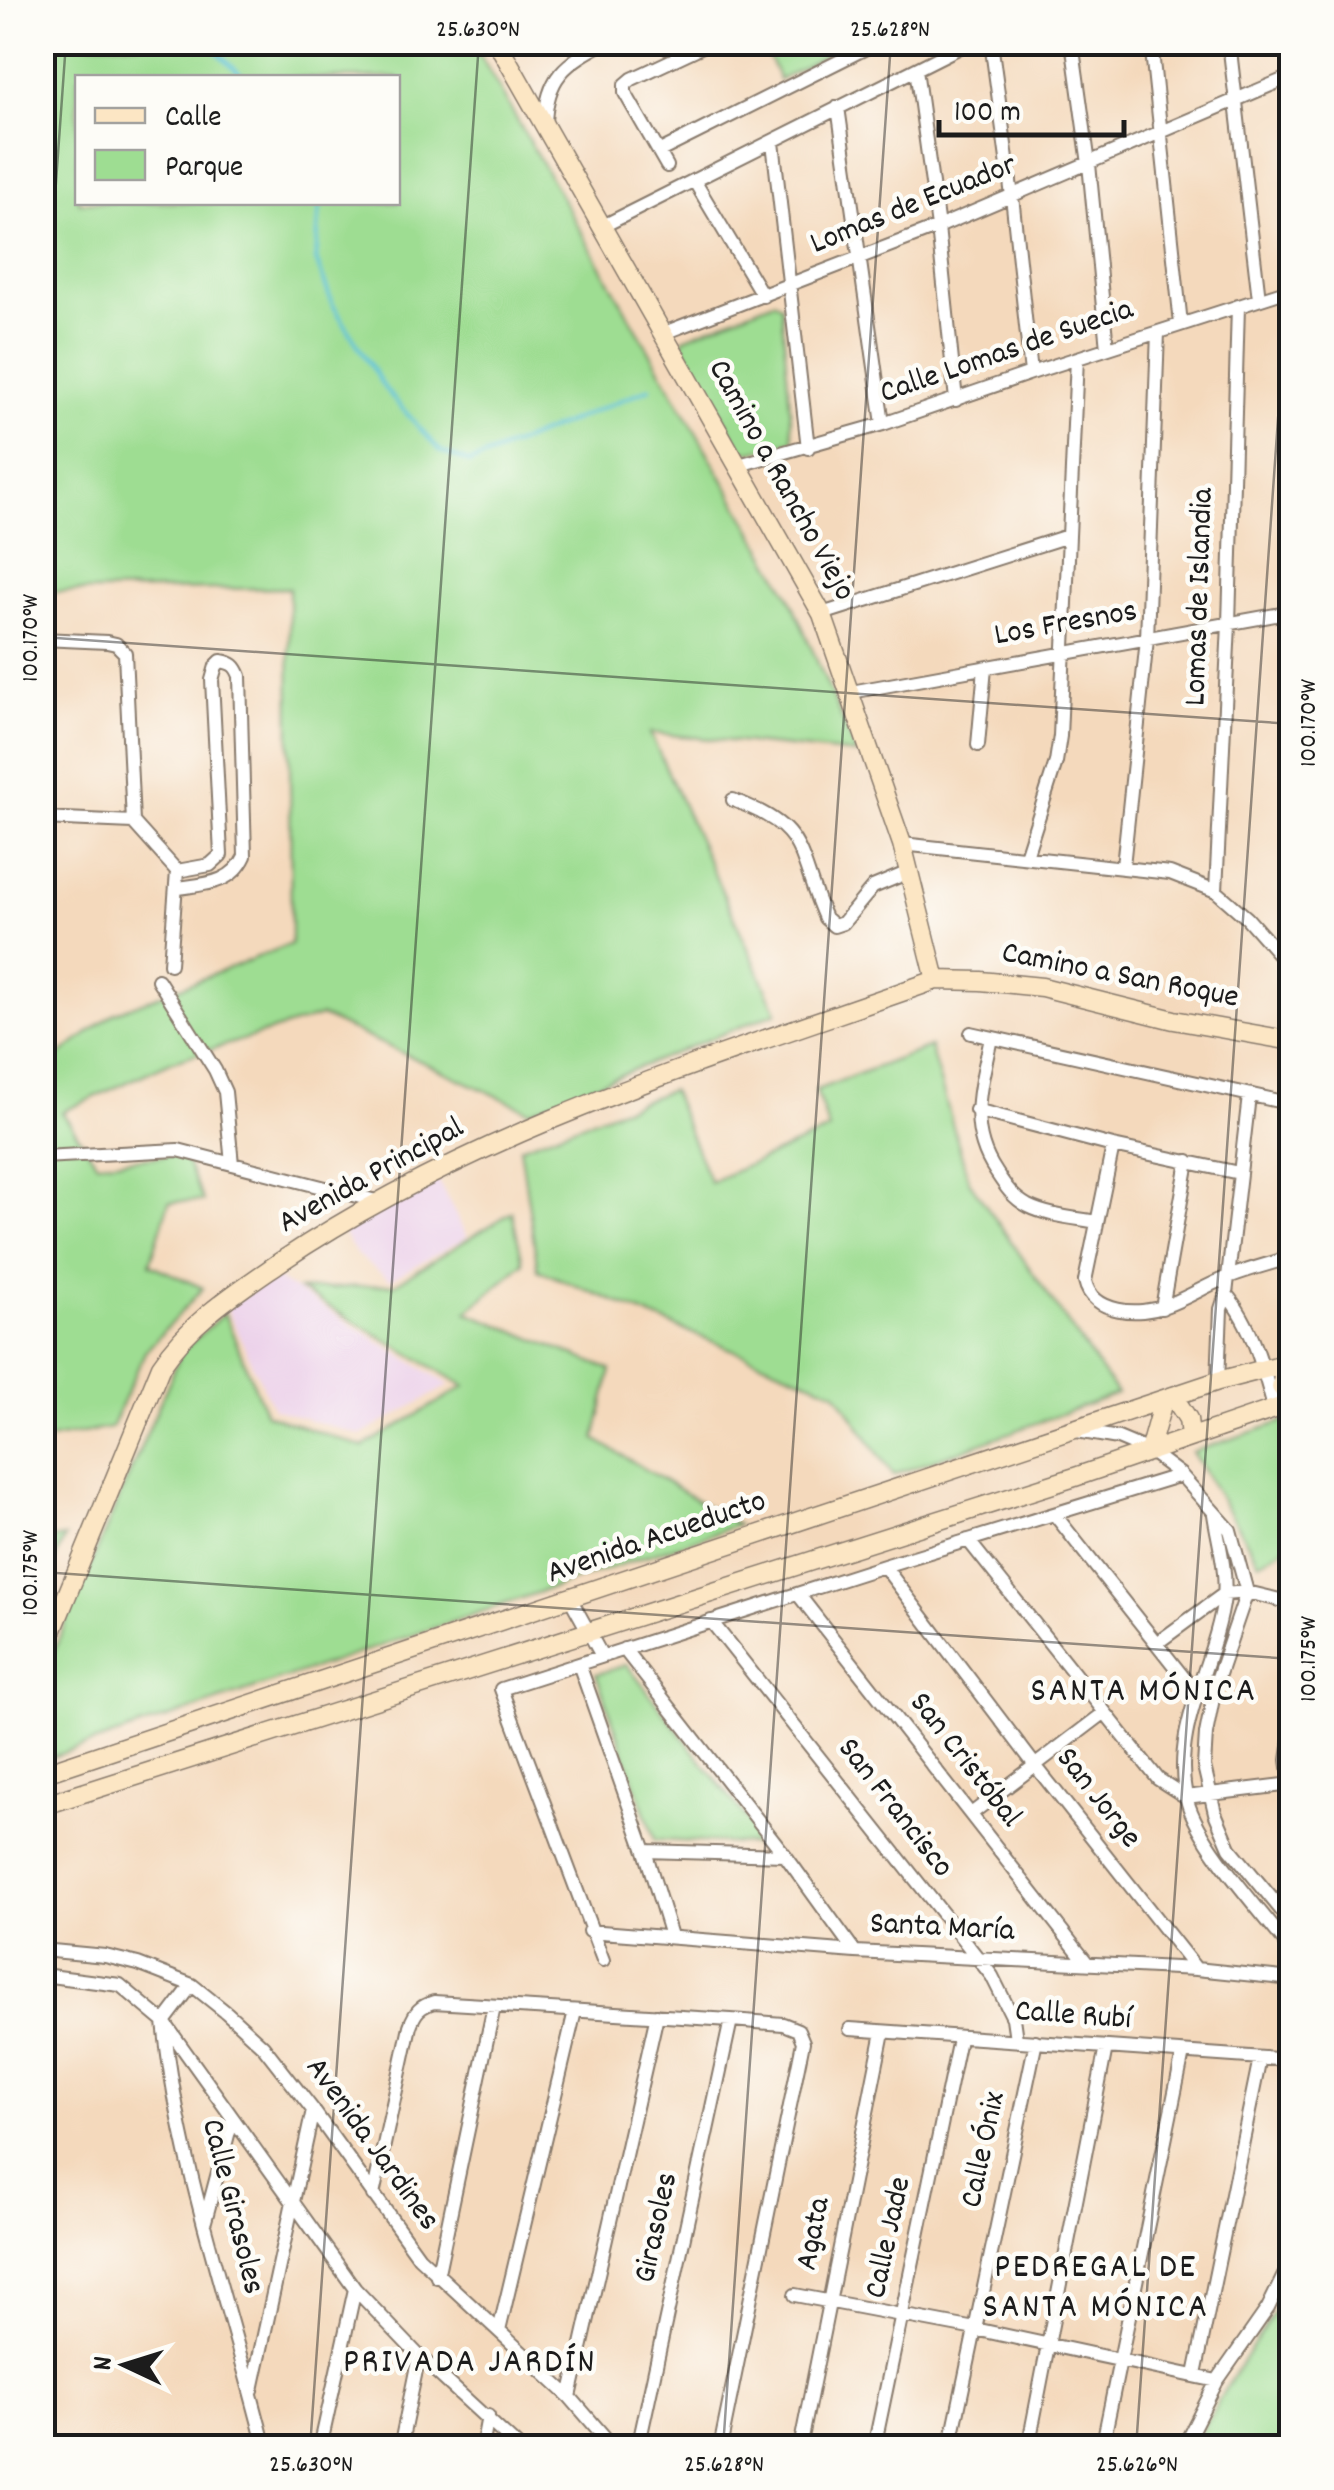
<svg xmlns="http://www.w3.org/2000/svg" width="1334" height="2490" font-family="Dekko,sans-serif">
	<rect width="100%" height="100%" fill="#fdfcf7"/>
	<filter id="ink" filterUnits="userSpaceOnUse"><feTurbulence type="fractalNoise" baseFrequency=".01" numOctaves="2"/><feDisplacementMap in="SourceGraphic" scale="20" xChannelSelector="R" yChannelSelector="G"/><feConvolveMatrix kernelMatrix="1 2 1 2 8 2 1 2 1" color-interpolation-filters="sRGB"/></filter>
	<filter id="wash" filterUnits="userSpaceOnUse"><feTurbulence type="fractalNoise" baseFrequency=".0048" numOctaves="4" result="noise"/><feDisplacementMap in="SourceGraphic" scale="40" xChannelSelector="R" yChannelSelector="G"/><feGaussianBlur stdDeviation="2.25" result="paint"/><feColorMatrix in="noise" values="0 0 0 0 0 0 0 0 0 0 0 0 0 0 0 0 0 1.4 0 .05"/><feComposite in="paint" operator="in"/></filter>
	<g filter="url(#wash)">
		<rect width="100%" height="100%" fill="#f4d9bc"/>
		<!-- built -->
		<path fill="#ecd1ea" d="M 436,1177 L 467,1237 L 390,1280 L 357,1255 L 341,1230 Z
			M 274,1277 L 450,1385 L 361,1435 L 273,1409 L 226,1307 Z"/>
		<!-- green -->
		<path fill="#9edd92" stroke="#5d7c57" stroke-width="2.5" fill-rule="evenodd" d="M 43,43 L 473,43 L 787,591 L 857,754 L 650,733 L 777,1012 L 530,1111 L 321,1016 L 173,1061 L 62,1112 L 97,1163 L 183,1154 L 203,1201 L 169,1202 L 150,1264 L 203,1288 L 145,1352 L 111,1428 L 43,1440 L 43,1068 L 114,1013 L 291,944 L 289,588 L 43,592 ZM 78,78 L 398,78 L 398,202 L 78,202 Z
			M 763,43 L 823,43 L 828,54 L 779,80 Z
			M 774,301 L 781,305 L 793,440 L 753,452 L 742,451 L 682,343 L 684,338 Z
			M 930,1047 L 969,1181 L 1117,1394 L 893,1475 L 836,1392 L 538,1270 L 520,1147 L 671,1090 L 710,1182 L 829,1130 L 816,1090 Z
			M 512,1212 L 523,1263 L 467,1312 L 611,1370 L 595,1439 L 738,1525 L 43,1760 L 43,1676 L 182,1351 L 224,1313 L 266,1414 L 363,1447 L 465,1386 L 300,1290 L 395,1284 Z
			M 1291,1419 L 1291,1545 L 1259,1562 L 1192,1452 Z
			M 65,1537 L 43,1585 L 43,1541 Z
			M 627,1665 L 767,1845 L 655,1840 L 596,1674 Z
			M 1291,2286 L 1291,2447 L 1193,2447 L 1225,2389 Z"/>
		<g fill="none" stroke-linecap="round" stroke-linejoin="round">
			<!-- stream -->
			<path stroke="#5ac1d7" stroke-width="4" d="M 207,42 L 245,78
				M 320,202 L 316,260 L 333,305 L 385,389 L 440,451 L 470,463 L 650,388"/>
		</g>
	</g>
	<g filter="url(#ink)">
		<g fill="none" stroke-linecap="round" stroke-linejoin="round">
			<!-- street casing -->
			<g stroke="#887a6c" stroke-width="16">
				<path id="street" d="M 529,42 L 554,42
					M 991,42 L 1012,196 L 1031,373
					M 1072,42 L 1089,164 L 1107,348
					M 1151,42 L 1181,324
					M 1229,42 L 1259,299
					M 916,69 L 938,227 L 956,400
					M 838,107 L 883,424
					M 545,125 C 546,77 565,63 606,42
					M 773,142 L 808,448
					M 660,151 L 878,42
					M 667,166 L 625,93 L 625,85 L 632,79 L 711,42
					M 695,182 L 763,296
					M 603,226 L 970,42
					M 664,333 L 938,227 L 1292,76
					M 739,465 L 883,424 L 1031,373 L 1292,289
					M 822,614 L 1068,536
					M 42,639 L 107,642 L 116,644 L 125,653 L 133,822
					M 851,692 L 1292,612
					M 42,705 L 46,818
					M 978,745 L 985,668
					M 733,800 C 810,828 796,853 825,918 L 834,926 L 843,923 L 873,887 L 909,872
					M 42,818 L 133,822
					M 133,822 L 177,871 L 170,964
					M 902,844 L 1170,873 L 1216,891 L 1247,918 L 1292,969
					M 1026,856 L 1056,762 L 1060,736 L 1077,358
					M 1123,866 L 1147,639 L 1158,332
					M 177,871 L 210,865 L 221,855 L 212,680 L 216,666 L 221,661 C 233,663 236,666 240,676 L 245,856 C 232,884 205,884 178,888
					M 1216,891 L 1229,624 L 1238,306
					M 158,980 L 215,1070 L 225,1092 L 232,1164
					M 971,1033 L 1292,1104
					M 991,1038 C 981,1086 966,1128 996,1172 C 1005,1186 1013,1198 1028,1206 C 1048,1216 1075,1218 1097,1222
					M 976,1110 L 1113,1146 L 1239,1173
					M 1113,1146 L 1085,1281 C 1092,1314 1139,1316 1165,1306 C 1185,1299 1204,1287 1223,1279 C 1245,1270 1269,1264 1292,1257
					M 42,1157 L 178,1150 L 380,1202
					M 1226,1294 C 1252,1324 1264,1370 1274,1408
					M 1162,1308 L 1188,1161
					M 1218,1381 L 1221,1309 L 1226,1294 L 1249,1096
					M 1077,1431 L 1118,1438 L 1149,1451 L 1181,1475 L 1230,1530 L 1247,1592 L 1216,1683 L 1206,1734 L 1204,1766 L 1215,1813 L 1230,1848 L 1292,1923
					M 1214,1514 C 1218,1541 1227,1569 1224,1597 C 1216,1662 1169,1731 1187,1800 C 1199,1845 1262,1912 1292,1951
					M 1055,1515 L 1195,1692
					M 968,1540 L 1158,1779 L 1186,1797 L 1292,1784
					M 884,1566 L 1034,1764 L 1196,1969
					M 798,1594 L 1087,1963
					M 571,1600 L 602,1656
					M 711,1621 L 992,1976 L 1013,2018 L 1016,2039
					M 1157,1643 L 1224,1594 L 1247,1592 L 1292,1603
					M 624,1649 L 785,1855 L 855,1952
					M 579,1664 L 645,1851 L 671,1936
					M 1292,1733 L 1288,1760 L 1292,1788
					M 971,1814 L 1104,1713
					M 645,1851 L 785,1855
					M 589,1931 L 855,1952 L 1196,1969 L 1292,1979
					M 42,1950 L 105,1956 L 138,1964 L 192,1985 L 227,2013 L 263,2046 L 313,2110 L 419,2257 L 570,2397 L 614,2448
					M 603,1960 L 501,1689 L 884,1566 L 1181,1475
					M 42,1975 L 120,1985 L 164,2022 L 355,2289 L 419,2356 L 519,2448
					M 192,1985 L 164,2022 C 179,2167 230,2307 265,2448
					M 850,2029 L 1292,2060
					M 373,2195 L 410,2026 C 415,2012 420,2006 434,2002 L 731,2020 L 783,2024 L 798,2030 L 803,2042 L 720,2448
					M 205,2221 L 232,2120
					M 437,2277 L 494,2006
					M 795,2295 L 975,2329 L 1217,2381
					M 499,2331 L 575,2011
					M 1195,2375 L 1260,2058
					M 252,2390 L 313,2110
					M 570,2397 L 657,2015
					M 320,2448 L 355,2289
					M 400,2448 L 419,2356
					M 482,2448 L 488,2416
					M 638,2448 L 731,2020
					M 800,2448 L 883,2032
					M 874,2448 L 959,2039
					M 950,2448 L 1036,2041
					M 1028,2448 L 1106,2047
					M 1102,2448 L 1183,2053
					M 1183,2448 L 1217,2381 L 1268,2308 L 1292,2259"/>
			</g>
			<!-- secondary casing -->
			<g stroke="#887a6c" stroke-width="21">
				<path id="secondary" d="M 497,42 L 822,614 L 902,844 L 936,980
					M 1292,1371 L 1283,1377 L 1281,1387 L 1292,1400
					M 1173,1396 L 1188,1419 L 1190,1436
					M 1149,1451 L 1163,1401
					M 42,1656 L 161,1366 C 192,1320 235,1293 280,1262 C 479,1128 712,1059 936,980 L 981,981 L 1042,987 L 1174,1020 L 1292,1041
					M 42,1774 L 1218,1381 L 1292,1362
					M 42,1806 L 1075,1477 L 1292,1403"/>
			</g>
			<!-- street -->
			<use href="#street" stroke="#fff" stroke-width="12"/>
			<!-- secondary -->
			<use href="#secondary" stroke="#fce6c4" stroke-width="18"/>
		</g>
	</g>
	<!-- ticks -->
	<path fill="none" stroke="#1c1c1c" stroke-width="2.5" stroke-opacity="0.45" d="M 42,378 L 66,42M 42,637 L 1292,724M 42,1572 L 1292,1659M 310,2448 L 479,42M 723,2448 L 891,42M 1136,2448 L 1292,219"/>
	<g text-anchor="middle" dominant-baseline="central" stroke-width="9" stroke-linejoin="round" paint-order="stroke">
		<!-- street labels -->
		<g font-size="32" fill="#1c1c1c" stroke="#fdfcf7">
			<text transform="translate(914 206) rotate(-22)">Lomas de Ecuador</text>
			<text transform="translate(1007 353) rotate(-19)">Calle Lomas de Suecia</text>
			<text transform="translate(780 481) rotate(61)">Camino a Rancho Viejo</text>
			<text transform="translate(1201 597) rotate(-88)">Lomas de Islandia</text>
			<text transform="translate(1066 625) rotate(-10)">Los Fresnos</text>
			<text transform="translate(1120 977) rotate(11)">Camino a San Roque</text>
			<text transform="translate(372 1177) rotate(-29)">Avenida Principal</text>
			<text transform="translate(657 1539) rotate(-19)">Avenida Acueducto</text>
			<text transform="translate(964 1761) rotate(52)">San Cristóbal</text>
			<text transform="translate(1097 1799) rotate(52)">San Jorge</text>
			<text transform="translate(894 1809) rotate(52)">San Francisco</text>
			<text transform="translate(942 1929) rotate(3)">Santa María</text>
			<text transform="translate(1073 2017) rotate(4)">Calle Rubí</text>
			<text transform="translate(371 2145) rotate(54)">Avenida Jardines</text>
			<text transform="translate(985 2150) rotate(-78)">Calle Ónix</text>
			<text transform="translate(231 2207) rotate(76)">Calle Girasoles</text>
			<text transform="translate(658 2228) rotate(-78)">Girasoles</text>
			<text transform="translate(815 2234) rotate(-79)">Agata</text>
			<text transform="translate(890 2238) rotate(-78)">Calle Jade</text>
		</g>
		<!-- neighbourhood labels -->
		<g font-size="35" letter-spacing="2.5" fill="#1c1c1c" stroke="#fdfcf7">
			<text x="1144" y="1693">SANTA MÓNICA</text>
			<text x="1096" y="2269">PEDREGAL DE<tspan x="1096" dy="40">SANTA MÓNICA</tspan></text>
			<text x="470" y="2364">PRIVADA JARDÍN</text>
		</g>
	</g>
	<!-- margin -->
	<rect width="1334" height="2490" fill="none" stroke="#fdfcf7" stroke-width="110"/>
	<!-- legend -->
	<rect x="75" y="75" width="325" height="130" fill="#fdfcf7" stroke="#a3a29f" stroke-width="2.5"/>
	<rect x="95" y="108" width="50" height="15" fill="#fce6c4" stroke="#a3a29f" stroke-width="2.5"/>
	<text x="165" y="125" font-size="30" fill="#1c1c1c">Calle</text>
	<rect x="95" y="150" width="50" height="30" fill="#9edd92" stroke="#a3a29f" stroke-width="2.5"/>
	<text x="165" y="175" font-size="30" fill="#1c1c1c">Parque</text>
	<!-- north arrow -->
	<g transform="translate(125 2365) rotate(274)" stroke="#fdfcf7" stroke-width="8" paint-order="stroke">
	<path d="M0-8L18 38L0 25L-18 38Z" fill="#1c1c1c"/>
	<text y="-15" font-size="28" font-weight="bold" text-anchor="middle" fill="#1c1c1c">N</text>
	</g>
	<!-- scale -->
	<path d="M939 120v15h185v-15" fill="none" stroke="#1c1c1c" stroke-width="5"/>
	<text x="954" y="120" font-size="30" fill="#1c1c1c" stroke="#fdfcf7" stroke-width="8" paint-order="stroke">100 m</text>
	<rect x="55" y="55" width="1224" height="2380" fill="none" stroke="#1c1c1c" stroke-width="4"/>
	<g font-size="25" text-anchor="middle" fill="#1c1c1c">
		<text x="478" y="36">25.630°N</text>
		<text x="890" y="36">25.628°N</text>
		<text transform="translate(28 638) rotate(-90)" y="9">100.170°W</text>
		<text transform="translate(1306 723) rotate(-90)" y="9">100.170°W</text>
		<text transform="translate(28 1573) rotate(-90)" y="9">100.175°W</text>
		<text transform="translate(1306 1659) rotate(-90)" y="9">100.175°W</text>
		<text x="311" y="2471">25.630°N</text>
		<text x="724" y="2471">25.628°N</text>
		<text x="1137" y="2471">25.626°N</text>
	</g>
</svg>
